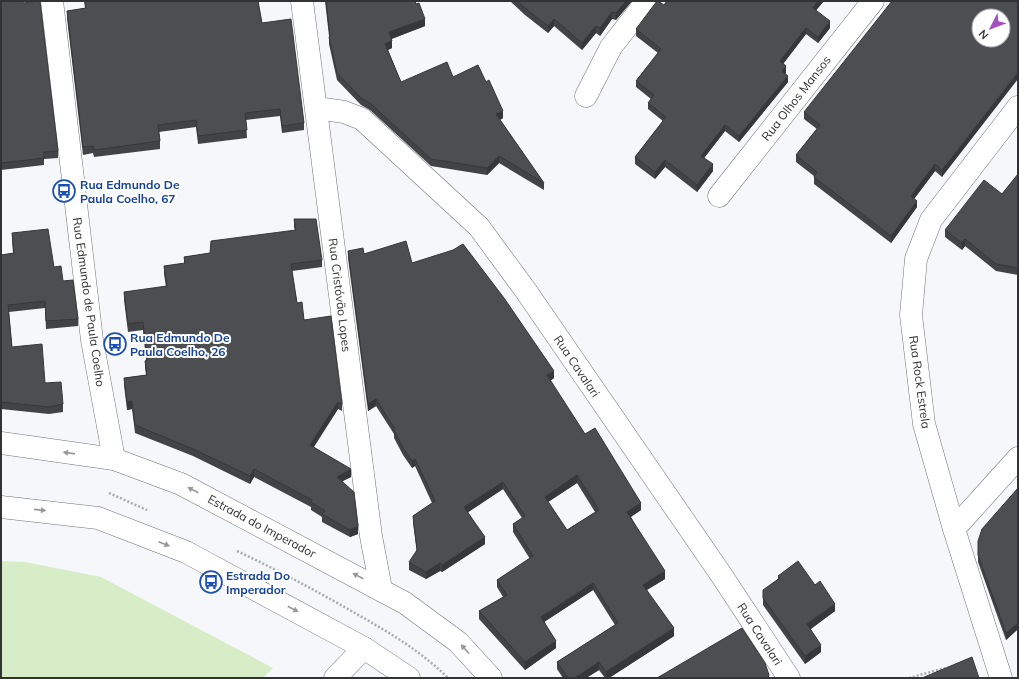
<svg xmlns="http://www.w3.org/2000/svg" width="1019" height="679" font-family="Mulish,sans-serif">
	<rect width="100%" height="100%" fill="#f5f7fb"/>
	<!-- green -->
	<path fill="#d7edc8" d="M 1,561 L 25,562 L 101,577 L 273,668 L 263,678 L 1,678 Z"/>
	<g fill="none" stroke-linecap="round" stroke-linejoin="round">
		<!-- minor casing -->
		<g stroke="#717376" stroke-width="23">
			<path id="minor" d="M 52,1 L 92,340 L 114,459
				M 302,1 L 371,536 L 381,589
				M 586,96 L 611,47 L 647,1
				M 317,108 L 344,112 L 362,119 L 479,227 L 526,291 L 722,576 L 789,678
				M 719,196 L 873,1
				M 954,529 L 1018,458
				M 335,678 L 364,648
				M 1001,678 L 954,529 L 924,424 L 911,315 L 916,259 L 931,220 L 1018,107"/>
		</g>
		<!-- secondary casing -->
		<g stroke="#717376" stroke-width="23">
			<path id="secondary" d="M 1,443 L 114,459 L 181,484 L 405,603 L 458,642 L 491,678
				M 1,507 L 98,518 L 186,552 L 364,648 L 409,678"/>
		</g>
		<!-- path -->
		<path stroke="#a8aaac" stroke-width="2.5" stroke-dasharray="2 2" stroke-linecap="butt" d="M 109,493 L 147,510
			M 237,551 C 275,569 311,588 348,609 C 383,629 419,649 448,678
			M 909,678 L 945,668"/>
		<!-- minor -->
		<use href="#minor" stroke="#fff" stroke-width="22"/>
		<!-- secondary -->
		<use href="#secondary" stroke="#fff" stroke-width="22"/>
	</g>
	<!-- wall -->
	<path fill="#424347" fill-rule="evenodd" d="M 1,1 L 58,151 L 58,158 L 44,159 L 44,165 L 1,170 Z
		M 84,1 L 258,1 L 262,23 L 304,123 L 304,130 L 282,133 L 280,116 L 246,120 L 247,138 L 198,144 L 196,127 L 159,132 L 160,141 L 160,149 L 94,157 L 93,153 L 83,155 L 67,18 L 67,11 L 85,8 Z
		M 325,1 L 415,1 L 425,26 L 391,39 L 392,48 L 388,50 L 401,82 L 453,77 L 503,118 L 500,120 L 544,183 L 544,190 L 499,163 L 487,175 L 431,166 L 370,110 L 361,105 L 337,80 L 329,44 L 329,36 Z
		M 510,1 L 632,1 L 616,20 L 612,19 L 600,36 L 596,33 L 582,50 L 554,26 L 548,33 L 525,15 Z
		M 667,1 L 824,1 L 816,10 L 830,28 L 818,43 L 806,34 L 783,64 L 786,73 L 785,74 L 788,82 L 739,142 L 725,131 L 704,158 L 713,171 L 697,192 L 665,167 L 655,179 L 635,164 L 635,157 L 663,121 L 648,109 L 648,103 L 651,99 L 636,87 L 636,81 L 658,53 L 636,36 L 636,29 L 664,5 Z
		M 1018,1 L 942,177 L 935,171 L 914,199 L 917,207 L 891,243 L 814,184 L 814,176 L 796,162 L 796,155 L 817,129 L 804,119 L 804,112 Z
		M 1018,174 L 1018,275 L 996,271 L 965,246 L 962,250 L 945,237 L 945,230 L 1002,194 Z
		M 294,219 L 322,260 L 322,267 L 292,271 L 297,303 L 342,404 L 342,411 L 338,409 L 314,447 L 351,477 L 342,481 L 358,534 L 350,537 L 322,522 L 322,517 L 311,510 L 311,507 L 254,477 L 250,484 L 193,456 L 135,433 L 132,409 L 127,410 L 124,385 L 124,378 L 146,375 L 145,368 L 145,361 L 146,360 L 143,330 L 128,332 L 124,300 L 124,292 L 166,287 L 164,274 L 164,266 L 184,264 L 184,257 L 210,253 L 295,231 L 294,227 Z
		M 12,233 L 54,267 L 63,281 L 78,319 L 78,326 L 46,329 L 45,308 L 9,312 L 12,347 L 45,383 L 63,404 L 63,412 L 49,414 L 1,409 L 1,255 L 13,253 L 12,240 Z
		M 348,251 L 412,263 L 554,378 L 550,381 L 585,434 L 641,510 L 631,517 L 665,579 L 647,590 L 674,636 L 609,678 L 605,678 L 599,670 L 586,678 L 563,678 L 557,669 L 557,662 L 615,625 L 593,590 L 544,622 L 556,648 L 525,670 L 479,619 L 479,611 L 503,597 L 497,587 L 497,580 L 530,559 L 513,532 L 513,524 L 522,518 L 503,489 L 468,512 L 485,544 L 442,572 L 440,571 L 426,579 L 409,570 L 409,562 L 417,552 L 413,523 L 413,516 L 432,503 L 415,466 L 412,468 L 403,455 L 394,438 L 394,434 L 376,406 L 368,411 L 348,258 ZM 577,483 L 595,512 L 567,530 L 548,502 Z
		M 1018,488 L 1018,631 L 1017,630 L 1006,640 L 978,562 L 978,541 Z
		M 778,576 L 815,585 L 835,611 L 810,629 L 821,652 L 805,664 L 763,605 L 763,590 L 778,579 Z"/>
	<!-- shaded-wall -->
	<path fill="#363739" d="M 626,1 L 632,1 L 616,20 L 616,13 Z
		M 818,1 L 824,1 L 813,14 L 813,8 Z
		M 612,12 L 612,19 L 600,36 L 600,28 Z
		M 425,19 L 425,26 L 389,40 L 389,32 Z
		M 554,19 L 554,26 L 548,33 L 548,26 Z
		M 830,21 L 830,28 L 818,43 L 818,37 Z
		M 596,26 L 596,33 L 582,50 L 582,43 Z
		M 806,28 L 806,34 L 780,68 L 780,61 Z
		M 392,41 L 392,48 L 385,51 L 385,44 Z
		M 786,66 L 786,73 L 782,77 L 782,71 Z
		M 1018,72 L 1018,79 L 942,177 L 942,170 Z
		M 788,76 L 788,82 L 739,142 L 739,136 Z
		M 503,111 L 503,118 L 496,122 L 496,114 Z
		M 725,125 L 725,131 L 701,162 L 701,156 Z
		M 499,156 L 499,163 L 487,175 L 487,168 Z
		M 665,160 L 665,167 L 655,179 L 655,172 Z
		M 713,164 L 713,171 L 697,192 L 697,185 Z
		M 935,164 L 935,171 L 911,203 L 911,196 Z
		M 917,201 L 917,207 L 891,243 L 891,236 Z
		M 965,239 L 965,246 L 962,250 L 962,243 Z
		M 554,371 L 554,378 L 547,383 L 547,375 Z
		M 376,399 L 376,406 L 368,411 L 368,404 Z
		M 132,401 L 132,409 L 127,410 L 127,402 Z
		M 338,402 L 338,409 L 310,452 L 310,445 Z
		M 415,459 L 415,466 L 412,468 L 412,461 Z
		M 254,469 L 254,477 L 250,484 L 250,476 Z
		M 351,469 L 351,477 L 337,484 L 337,477 Z
		M 577,475 L 577,483 L 545,504 L 545,497 Z
		M 503,482 L 503,489 L 464,515 L 464,507 Z
		M 641,503 L 641,510 L 627,519 L 627,512 Z
		M 358,526 L 358,534 L 350,537 L 350,530 Z
		M 485,537 L 485,544 L 442,572 L 442,565 Z
		M 440,563 L 440,571 L 426,579 L 426,572 Z
		M 665,571 L 665,579 L 643,592 L 643,585 Z
		M 593,583 L 593,590 L 541,624 L 541,617 Z
		M 835,604 L 835,611 L 807,632 L 807,624 Z
		M 1017,624 L 1017,630 L 1006,640 L 1006,633 Z
		M 674,628 L 674,636 L 609,678 L 606,678 L 606,672 Z
		M 556,641 L 556,648 L 525,670 L 525,662 Z
		M 821,645 L 821,652 L 805,664 L 805,656 Z
		M 599,662 L 599,670 L 586,678 L 575,678 Z"/>
	<!-- building -->
	<path fill="#4d4e52" stroke="#363739" fill-rule="evenodd" d="M 1,1 L 23,1 L 23,3 L 40,1 L 58,151 L 44,152 L 44,158 L 1,163 Z
		M 85,1 L 258,1 L 262,23 L 291,19 L 304,123 L 282,126 L 280,109 L 245,113 L 247,130 L 198,136 L 196,120 L 158,125 L 160,141 L 94,150 L 93,146 L 83,147 L 67,11 L 86,8 Z
		M 326,1 L 415,1 L 416,4 L 419,3 L 425,19 L 389,32 L 392,41 L 385,44 L 401,82 L 447,62 L 453,77 L 478,65 L 486,82 L 489,80 L 503,111 L 496,114 L 544,183 L 499,156 L 487,168 L 431,159 L 370,103 L 361,98 L 337,73 L 329,37 L 330,36 Z
		M 517,1 L 626,1 L 616,13 L 612,12 L 600,28 L 596,26 L 582,43 L 554,19 L 548,26 L 525,8 Z
		M 657,1 L 658,1 L 664,5 L 667,1 L 818,1 L 813,8 L 830,21 L 818,37 L 806,28 L 780,61 L 786,66 L 782,71 L 788,76 L 739,136 L 725,125 L 701,156 L 713,164 L 697,185 L 665,160 L 655,172 L 635,157 L 666,117 L 648,103 L 654,95 L 636,81 L 661,49 L 636,29 Z
		M 892,1 L 1018,1 L 1018,72 L 942,170 L 935,164 L 911,196 L 917,201 L 891,236 L 814,177 L 817,172 L 796,155 L 820,125 L 804,112 ZM 979,16 L 1003,16 L 1003,40 L 979,40 Z
		M 1018,174 L 1018,268 L 996,264 L 965,239 L 962,243 L 945,230 L 984,180 L 1002,194 Z
		M 294,219 L 316,219 L 322,260 L 291,264 L 297,303 L 302,302 L 304,320 L 331,316 L 342,404 L 338,402 L 310,445 L 351,469 L 337,477 L 354,492 L 358,526 L 350,530 L 322,514 L 325,511 L 311,502 L 312,500 L 254,469 L 250,476 L 193,449 L 135,425 L 132,401 L 127,402 L 124,378 L 147,375 L 145,361 L 147,360 L 143,322 L 128,324 L 124,292 L 167,286 L 164,266 L 185,263 L 184,257 L 210,253 L 211,241 L 296,230 Z
		M 48,229 L 54,267 L 61,266 L 63,281 L 73,280 L 78,319 L 46,321 L 45,301 L 8,305 L 12,347 L 42,344 L 45,383 L 61,382 L 63,404 L 49,407 L 1,402 L 1,255 L 14,253 L 12,233 Z
		M 406,241 L 412,263 L 453,250 L 463,244 L 504,298 L 554,371 L 547,375 L 585,434 L 595,428 L 641,503 L 627,512 L 665,571 L 643,585 L 674,628 L 606,672 L 599,662 L 575,678 L 568,678 L 557,662 L 618,623 L 593,583 L 541,617 L 556,641 L 525,662 L 479,611 L 507,595 L 497,580 L 533,556 L 513,524 L 525,516 L 503,482 L 464,507 L 485,537 L 442,565 L 440,563 L 426,572 L 409,562 L 417,550 L 413,516 L 435,501 L 415,459 L 412,461 L 403,448 L 394,430 L 395,429 L 376,399 L 368,404 L 348,251 L 363,248 L 364,254 ZM 577,475 L 599,510 L 567,530 L 545,497 Z
		M 1018,488 L 1018,624 L 1017,624 L 1006,633 L 978,555 L 978,541 L 982,529 Z
		M 798,561 L 815,585 L 820,581 L 835,604 L 807,624 L 821,645 L 805,656 L 763,598 L 763,590 L 780,578 L 778,576 Z
		M 742,628 L 765,663 L 769,675 L 768,678 L 657,678 Z
		M 972,657 L 979,678 L 922,678 Z"/>
	<!-- one-way arrows -->
	<defs><path id="oneway-solid" d="M-6-.8H1V-3.2L6.5 0L1 3.2V.8H-6Z"/></defs>
	<g fill="#98999a">
		<use href="#oneway-solid" transform="translate(69 453) rotate(-172)"/>
		<use href="#oneway-solid" transform="translate(193 490) rotate(-152)"/>
		<use href="#oneway-solid" transform="translate(40 510) rotate(6)"/>
		<use href="#oneway-solid" transform="translate(164 544) rotate(21)"/>
		<use href="#oneway-solid" transform="translate(358 576) rotate(-152)"/>
		<use href="#oneway-solid" transform="translate(293 609) rotate(28)"/>
		<use href="#oneway-solid" transform="translate(465 649) rotate(-132)"/>
	</g>
	<!-- icons -->
	<defs>
		<g id="bus-ring" transform="scale(1.15)"><circle r="9.5" fill="#fff" stroke="#1a4fb4" stroke-width="1.5"/><path d="M-5-6H5V4H4V6H2V4H-2V6H-4V4H-5ZM-3.5-4V0h7V-4ZM-3.5 1.2v1.5H-2V1.2ZM2 1.2v1.5H3.5V1.2Z" fill="#1a4fb4"/></g>
	</defs>
	<g fill-rule="evenodd">
		<use href="#bus-ring" x="64" y="191"/>
		<use href="#bus-ring" x="115" y="344"/>
		<use href="#bus-ring" x="211" y="582"/>
	</g>
	<g text-anchor="middle" dominant-baseline="central" stroke-width="4" stroke-linejoin="round" paint-order="stroke">
		<!-- street labels -->
		<g font-size="12" fill="#323334" stroke="#fff">
			<text transform="translate(796 98) rotate(-52)">Rua Olhos Mansos</text>
			<text transform="translate(340 295) rotate(83)">Rua Cristóvão Lopes</text>
			<text transform="translate(89 302) rotate(82)">Rua Edmundo de Paula Coelho</text>
			<text transform="translate(577 366) rotate(56)">Rua Cavalari</text>
			<text transform="translate(920 382) rotate(82)">Rua Rock Estrela</text>
			<text transform="translate(262 526) rotate(28)">Estrada do Imperador</text>
			<text transform="translate(760 634) rotate(57)">Rua Cavalari</text>
		</g>
		<!-- transit labels -->
		<g font-size="12" font-weight="bold" fill="#164399" stroke="#fff" text-anchor="start">
			<text x="80" y="184">Rua Edmundo De<tspan x="80" dy="14">Paula Coelho, 67</tspan></text>
			<text x="130" y="337">Rua Edmundo De<tspan x="130" dy="14">Paula Coelho, 26</tspan></text>
			<text x="226" y="575">Estrada Do<tspan x="226" dy="14">Imperador</tspan></text>
		</g>
	</g>
	<!-- border -->
	<rect width="1019" height="679" fill="none" stroke="#323334" stroke-width="4"/>
	<!-- north arrow -->
	<g transform="translate(991 28) rotate(228)"><circle r="19" fill="#ffffff" stroke="#adadae"/>
	<path d="M0-3L7 15L0 10L-7 15Z" fill="#a551bf"/>
	<text y="-6" font-size="11" font-weight="bold" text-anchor="middle" fill="#323334">N</text>
	</g>
</svg>
